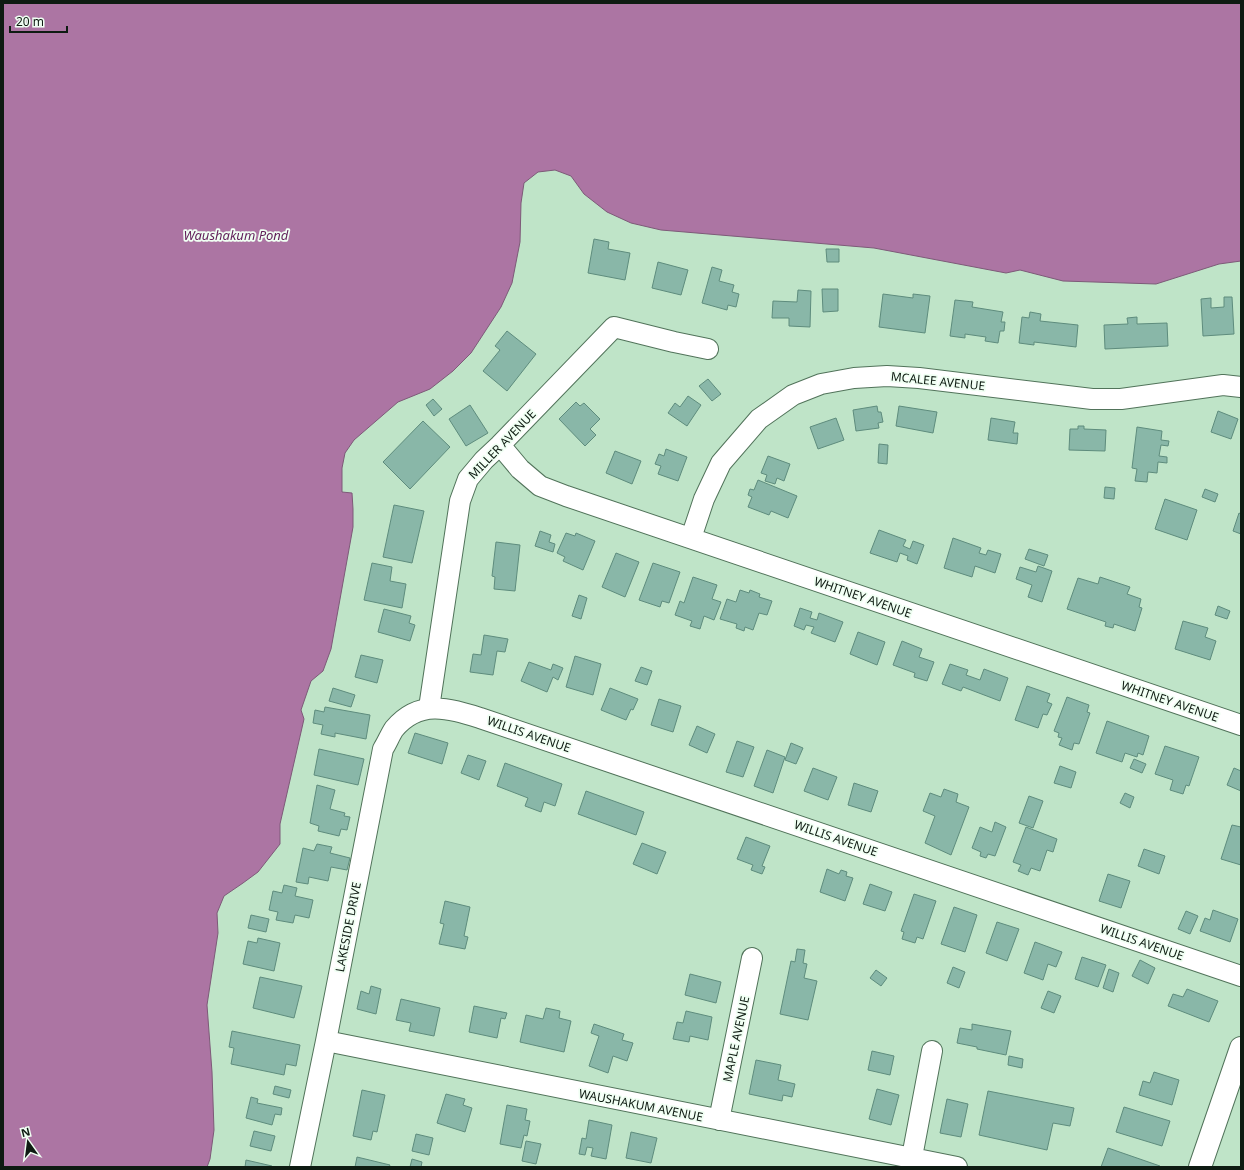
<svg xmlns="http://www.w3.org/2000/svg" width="1244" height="1170" font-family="'Noto Sans',sans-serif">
	<rect width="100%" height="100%" fill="#bfe4c8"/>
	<!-- water -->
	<path fill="#ac75a3" stroke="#7d5a78" d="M 3,3 L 1241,3 L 1241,261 L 1219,264 L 1156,284 L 1063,281 L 1020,270 L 1006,273 L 874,248 L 661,230 L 631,223 L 607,212 L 584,194 L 571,176 L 555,170 L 538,172 L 524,183 L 521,203 L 520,242 L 512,283 L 501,307 L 471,353 L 453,371 L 430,389 L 398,402 L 354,440 L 345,453 L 342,468 L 342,492 L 352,493 L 353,509 L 353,527 L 331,649 L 323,671 L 311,681 L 301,710 L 304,719 L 280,824 L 280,844 L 258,872 L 243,883 L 224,896 L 217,913 L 218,933 L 207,1005 L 212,1072 L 214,1130 L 210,1159 L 207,1167 L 3,1167 Z"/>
	<!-- building -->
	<path fill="#89b7a8" stroke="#5e8c7d" d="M 594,239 L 609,242 L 608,249 L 630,253 L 625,280 L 588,273 Z
		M 826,249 L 839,249 L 839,262 L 827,262 Z
		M 658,262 L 688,270 L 681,295 L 652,288 Z
		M 712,267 L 722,270 L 719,281 L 734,285 L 732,292 L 739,294 L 736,307 L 728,305 L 727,310 L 702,303 Z
		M 822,289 L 838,289 L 838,311 L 823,312 Z
		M 798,290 L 811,291 L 810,327 L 789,326 L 789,318 L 772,318 L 773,301 L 797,302 Z
		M 883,294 L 913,298 L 913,294 L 930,296 L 925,333 L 879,327 Z
		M 1224,297 L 1232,297 L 1234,334 L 1203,336 L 1201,299 L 1211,298 L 1211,308 L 1224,307 Z
		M 955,300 L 973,302 L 972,307 L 1003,312 L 1001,322 L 1005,322 L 1004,331 L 1000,331 L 998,343 L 985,341 L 986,337 L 965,334 L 965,338 L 950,336 Z
		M 1030,312 L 1041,314 L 1040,321 L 1078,325 L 1076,347 L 1034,342 L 1034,345 L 1019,343 L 1022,317 L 1029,318 Z
		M 1137,317 L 1137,324 L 1167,323 L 1168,346 L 1105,349 L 1104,325 L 1128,324 L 1127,318 Z
		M 507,331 L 536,354 L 507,391 L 483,371 L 500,350 L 495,346 Z
		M 708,379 L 721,394 L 712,401 L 699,386 Z
		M 688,396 L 701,405 L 687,426 L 668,413 L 675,403 L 680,407 Z
		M 433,399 L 442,409 L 434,416 L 426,405 Z
		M 576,402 L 580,406 L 584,403 L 600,419 L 590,429 L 596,435 L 585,446 L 559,419 Z
		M 470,405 L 488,433 L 466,446 L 449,419 Z
		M 877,406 L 878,412 L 881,412 L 883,422 L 878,423 L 879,428 L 856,431 L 853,410 Z
		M 899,406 L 937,412 L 933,433 L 896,426 Z
		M 1218,411 L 1238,419 L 1231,439 L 1211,432 Z
		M 836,418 L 844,440 L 818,449 L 810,427 Z
		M 991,418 L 1015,422 L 1013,433 L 1018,433 L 1017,444 L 988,440 Z
		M 423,421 L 450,447 L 410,489 L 383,462 Z
		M 1078,426 L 1084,426 L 1084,429 L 1106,430 L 1105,451 L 1069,450 L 1070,429 L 1078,429 Z
		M 1137,427 L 1162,431 L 1161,440 L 1169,441 L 1168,446 L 1161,445 L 1159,456 L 1167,457 L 1167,463 L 1158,462 L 1157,473 L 1148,472 L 1147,482 L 1135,481 L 1137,469 L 1132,468 Z
		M 879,444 L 888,445 L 887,464 L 878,463 Z
		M 666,449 L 687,457 L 678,481 L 658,474 L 661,466 L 655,464 L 659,454 L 664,456 Z
		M 615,451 L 641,461 L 632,484 L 606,473 Z
		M 768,456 L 790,464 L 784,481 L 777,478 L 775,484 L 765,481 L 767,475 L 761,473 Z
		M 758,480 L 797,496 L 788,518 L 771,511 L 769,515 L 748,507 L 752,497 L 748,495 L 750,489 L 754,490 Z
		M 1105,487 L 1115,488 L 1114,499 L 1104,498 Z
		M 1205,489 L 1218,494 L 1215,502 L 1202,497 Z
		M 1165,499 L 1197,510 L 1187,540 L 1155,529 Z
		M 394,505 L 424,511 L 412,563 L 383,557 Z
		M 1239,513 L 1241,514 L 1241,534 L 1233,531 Z
		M 879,530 L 906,540 L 903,546 L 910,549 L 913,541 L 924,545 L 917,564 L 907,560 L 908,556 L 900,553 L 897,562 L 870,553 Z
		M 540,531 L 551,535 L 549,542 L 555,544 L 553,552 L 535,546 Z
		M 566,533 L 575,536 L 576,533 L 595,541 L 583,570 L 563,561 L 565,557 L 557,553 Z
		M 953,538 L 981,548 L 979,553 L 986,555 L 988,550 L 1001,554 L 995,573 L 975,566 L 972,577 L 944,568 Z
		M 496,542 L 520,545 L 515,591 L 494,589 L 495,577 L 492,576 Z
		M 1029,549 L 1048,555 L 1044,566 L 1025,559 Z
		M 616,553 L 639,562 L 625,597 L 602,587 Z
		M 372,563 L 392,567 L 390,581 L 406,584 L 402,608 L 364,600 Z
		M 653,563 L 680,572 L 669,603 L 662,601 L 660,607 L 639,600 Z
		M 1038,566 L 1052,571 L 1042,602 L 1028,597 L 1032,585 L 1016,579 L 1020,567 L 1036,572 Z
		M 693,577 L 717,585 L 712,599 L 721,602 L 714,620 L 704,616 L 700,629 L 690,626 L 692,621 L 675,615 L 680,601 L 684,603 Z
		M 1100,577 L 1130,587 L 1127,594 L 1141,599 L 1139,607 L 1142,608 L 1135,631 L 1114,624 L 1113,628 L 1105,626 L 1106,622 L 1067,609 L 1078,578 L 1098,584 Z
		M 740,590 L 749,593 L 750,590 L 760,594 L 759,597 L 772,601 L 767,615 L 759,613 L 753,630 L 745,627 L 744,631 L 736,628 L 737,624 L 720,619 L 727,599 L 736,602 Z
		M 579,595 L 587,598 L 581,619 L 572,616 Z
		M 1218,606 L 1230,611 L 1227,619 L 1215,615 Z
		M 800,608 L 812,612 L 810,618 L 817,620 L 819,613 L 843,622 L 835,642 L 811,633 L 814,627 L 806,625 L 804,630 L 794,626 Z
		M 384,609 L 411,616 L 409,623 L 415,625 L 410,641 L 378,632 Z
		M 1183,621 L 1208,628 L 1205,637 L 1216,641 L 1210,660 L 1175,649 Z
		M 858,632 L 885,642 L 877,665 L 850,654 Z
		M 484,635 L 508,639 L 505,652 L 497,651 L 493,675 L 470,672 L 473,654 L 481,655 Z
		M 902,641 L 922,649 L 919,657 L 934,662 L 927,681 L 914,677 L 915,673 L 893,665 Z
		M 361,655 L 383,660 L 377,683 L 355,677 Z
		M 575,656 L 601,664 L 593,695 L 566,687 Z
		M 529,662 L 551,670 L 553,664 L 563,668 L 558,680 L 553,677 L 547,692 L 521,681 Z
		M 950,664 L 968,670 L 966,675 L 980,680 L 984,669 L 1008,678 L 1000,701 L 963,687 L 961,691 L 942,684 Z
		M 641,667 L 652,671 L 647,685 L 635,681 Z
		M 1027,686 L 1050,694 L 1047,702 L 1052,704 L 1047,715 L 1043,714 L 1038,728 L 1015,720 Z
		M 333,688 L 355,695 L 351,707 L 329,701 Z
		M 610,688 L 638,699 L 633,710 L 631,709 L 626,720 L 601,710 Z
		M 1067,697 L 1089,705 L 1087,712 L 1090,713 L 1079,744 L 1074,743 L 1072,750 L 1059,745 L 1062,738 L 1058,737 L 1059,733 L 1054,731 Z
		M 659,699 L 681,706 L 673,732 L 651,725 Z
		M 325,707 L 370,715 L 366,739 L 335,733 L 335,737 L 321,734 L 323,725 L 313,723 L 315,710 L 324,712 Z
		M 1107,721 L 1149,736 L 1143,755 L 1138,753 L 1137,757 L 1125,753 L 1122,762 L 1096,753 Z
		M 697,726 L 715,734 L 707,753 L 689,745 Z
		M 415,733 L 448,743 L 442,764 L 408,753 Z
		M 737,741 L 754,747 L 743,777 L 726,772 Z
		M 791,743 L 803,748 L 796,764 L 785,760 Z
		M 1165,746 L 1199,757 L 1189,786 L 1186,785 L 1183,794 L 1170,790 L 1173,780 L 1155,774 Z
		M 319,749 L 364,759 L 358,785 L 314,775 Z
		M 767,750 L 785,757 L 773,793 L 754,786 Z
		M 468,755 L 486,761 L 479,780 L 461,773 Z
		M 1134,759 L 1146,764 L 1142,773 L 1130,768 Z
		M 505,763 L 562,784 L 555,806 L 544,802 L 541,812 L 525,806 L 528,798 L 497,786 Z
		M 1060,766 L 1076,772 L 1071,788 L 1054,783 Z
		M 813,768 L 837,777 L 828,800 L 804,791 Z
		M 1234,768 L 1241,771 L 1241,791 L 1227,785 Z
		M 854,783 L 878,791 L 871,812 L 848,805 Z
		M 317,785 L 335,790 L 330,809 L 345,813 L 344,816 L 350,817 L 347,830 L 341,829 L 339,836 L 318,831 L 319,826 L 310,823 Z
		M 944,789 L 958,794 L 956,802 L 969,807 L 951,855 L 925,843 L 935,816 L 923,811 L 930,793 L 941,797 Z
		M 586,791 L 644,812 L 636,835 L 578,814 Z
		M 1125,793 L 1134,797 L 1130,808 L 1120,803 Z
		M 1029,796 L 1043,801 L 1033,828 L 1019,823 Z
		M 995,822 L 1006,827 L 995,856 L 988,854 L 986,858 L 980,856 L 981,852 L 972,848 L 980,827 L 992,832 Z
		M 1232,825 L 1241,827 L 1241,865 L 1221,859 Z
		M 1026,827 L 1057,839 L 1053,852 L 1047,850 L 1040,871 L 1031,868 L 1028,875 L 1018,871 L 1021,865 L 1013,862 Z
		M 746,837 L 770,846 L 762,866 L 765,867 L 762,874 L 751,870 L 753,865 L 737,859 Z
		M 642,843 L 666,852 L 657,874 L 633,864 Z
		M 317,844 L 332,847 L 330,853 L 350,858 L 347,870 L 331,867 L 328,881 L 309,877 L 308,884 L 296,882 L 303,848 L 314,851 Z
		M 1144,849 L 1165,856 L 1159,874 L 1138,866 Z
		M 827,869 L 839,874 L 841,870 L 847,872 L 846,876 L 853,878 L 845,901 L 820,892 Z
		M 1108,874 L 1130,881 L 1121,908 L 1099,901 Z
		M 870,884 L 892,892 L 885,911 L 863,904 Z
		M 284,885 L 297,888 L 295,896 L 313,900 L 309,918 L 295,915 L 293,923 L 276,920 L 278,912 L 269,910 L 273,891 L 282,893 Z
		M 914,894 L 936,901 L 923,939 L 917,937 L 915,943 L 902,939 L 904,932 L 901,931 Z
		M 445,901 L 470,907 L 464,936 L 468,937 L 465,949 L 439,944 L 444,924 L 440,923 Z
		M 954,907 L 977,915 L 965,952 L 941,944 Z
		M 1213,910 L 1238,919 L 1230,942 L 1200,931 L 1205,918 L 1210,920 Z
		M 1186,911 L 1198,916 L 1190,934 L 1178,929 Z
		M 251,915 L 269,919 L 266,932 L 248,928 Z
		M 997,922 L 1019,929 L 1007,961 L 986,953 Z
		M 258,938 L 280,943 L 274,971 L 243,964 L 248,941 L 257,943 Z
		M 1035,942 L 1062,952 L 1056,967 L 1048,964 L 1043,980 L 1024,973 Z
		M 797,949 L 805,950 L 803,963 L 807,964 L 804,978 L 817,981 L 808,1020 L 780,1014 L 791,961 L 795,962 Z
		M 1082,957 L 1106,965 L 1098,987 L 1075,979 Z
		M 1140,960 L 1155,968 L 1148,984 L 1132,976 Z
		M 953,967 L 965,972 L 959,988 L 947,983 Z
		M 1109,969 L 1119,973 L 1113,992 L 1103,988 Z
		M 876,970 L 887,978 L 881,986 L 870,978 Z
		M 690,974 L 721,982 L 716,1003 L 685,995 Z
		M 260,977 L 302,986 L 294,1018 L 253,1008 Z
		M 371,986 L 381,989 L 376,1014 L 357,1009 L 361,991 L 369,994 Z
		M 1187,989 L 1218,1001 L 1209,1022 L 1168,1006 L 1173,994 L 1183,997 Z
		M 1048,991 L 1061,996 L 1054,1013 L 1041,1008 Z
		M 401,999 L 440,1008 L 434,1036 L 409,1031 L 411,1023 L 396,1020 Z
		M 474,1006 L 507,1013 L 505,1019 L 501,1018 L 497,1038 L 469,1032 Z
		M 546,1008 L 560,1011 L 559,1018 L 571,1021 L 564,1052 L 520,1042 L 526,1015 L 543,1019 Z
		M 686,1011 L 712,1017 L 708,1040 L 690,1036 L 689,1042 L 673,1039 L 677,1022 L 683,1023 Z
		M 594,1024 L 624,1034 L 622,1040 L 633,1043 L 627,1061 L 613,1056 L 608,1073 L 589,1066 L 599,1036 L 591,1033 Z
		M 972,1024 L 1011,1031 L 1006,1055 L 977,1049 L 977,1047 L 957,1043 L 960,1028 L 972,1030 Z
		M 232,1031 L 300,1045 L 296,1066 L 286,1064 L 284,1075 L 231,1064 L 234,1048 L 229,1047 Z
		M 872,1051 L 894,1056 L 890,1075 L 868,1070 Z
		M 1009,1056 L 1023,1059 L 1022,1068 L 1008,1065 Z
		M 756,1060 L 781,1065 L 778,1080 L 795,1084 L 792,1097 L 783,1095 L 782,1101 L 749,1094 Z
		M 1154,1072 L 1179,1080 L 1172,1105 L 1139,1095 L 1143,1081 L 1150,1083 Z
		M 275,1086 L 291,1090 L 289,1098 L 273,1094 Z
		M 877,1089 L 899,1095 L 891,1125 L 869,1119 Z
		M 362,1090 L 385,1095 L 377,1132 L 373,1131 L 371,1140 L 353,1136 Z
		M 988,1091 L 1074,1108 L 1070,1126 L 1053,1123 L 1047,1150 L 979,1135 Z
		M 446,1094 L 465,1099 L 463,1105 L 472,1108 L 465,1132 L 437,1123 Z
		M 251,1097 L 258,1099 L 257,1103 L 282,1108 L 281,1115 L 275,1114 L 272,1125 L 246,1118 Z
		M 947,1099 L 968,1104 L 961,1137 L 940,1133 Z
		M 507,1105 L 527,1109 L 525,1120 L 530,1121 L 527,1136 L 524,1135 L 521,1148 L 500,1144 Z
		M 1124,1107 L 1170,1121 L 1162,1146 L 1116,1132 Z
		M 589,1120 L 612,1125 L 606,1159 L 591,1156 L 593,1148 L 587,1147 L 585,1155 L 579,1154 L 582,1138 L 586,1139 Z
		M 254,1131 L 275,1136 L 271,1151 L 250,1146 Z
		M 631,1132 L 657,1138 L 651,1163 L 626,1158 Z
		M 416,1134 L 433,1138 L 429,1155 L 412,1151 Z
		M 526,1141 L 541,1144 L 536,1164 L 522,1161 Z
		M 1108,1148 L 1160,1166 L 1160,1167 L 1101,1167 Z
		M 357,1157 L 390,1165 L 389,1167 L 355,1167 Z
		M 412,1159 L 422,1162 L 421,1167 L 410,1167 Z
		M 246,1160 L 272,1166 L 272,1167 L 245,1167 Z"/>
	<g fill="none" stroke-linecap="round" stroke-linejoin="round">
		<!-- minor casing -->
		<g stroke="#51735a" stroke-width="22">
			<path id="minor" d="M 500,445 L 520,469 L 540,486 L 566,496 L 1241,725
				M 691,538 L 704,499 L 721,463 L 759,419 L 793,395 L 821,384 L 854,378 L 887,376 L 919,378 L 1092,399 L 1121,399 L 1223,385 L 1241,387
				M 429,708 L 460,501 L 468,479 L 484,460 L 500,445 L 614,327 L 674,342 L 708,349
				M 326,1041 L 957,1167
				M 719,1120 L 752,958
				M 912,1157 L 932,1051
				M 300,1167 L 326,1041 L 383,749 C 387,743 390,735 394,729 C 419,699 448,708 480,718 L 1241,976"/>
		</g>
		<!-- primary casing -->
		<g stroke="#51735a" stroke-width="24">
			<path id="primary" d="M 1200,1167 L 1241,1048"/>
		</g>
		<!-- minor -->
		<use href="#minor" stroke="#fff" stroke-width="20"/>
		<!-- primary -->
		<use href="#primary" stroke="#fff" stroke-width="22"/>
	</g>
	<g text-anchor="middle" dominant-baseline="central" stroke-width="3.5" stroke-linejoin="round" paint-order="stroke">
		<!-- street labels -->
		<g font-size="12" fill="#0e1b12" stroke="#f0fff3">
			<text transform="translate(938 381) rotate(6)">MCALEE AVENUE</text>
			<text transform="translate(502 444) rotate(-46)">MILLER AVENUE</text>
			<text transform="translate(863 597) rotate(19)">WHITNEY AVENUE</text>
			<text transform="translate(1170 701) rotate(19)">WHITNEY AVENUE</text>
			<text transform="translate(529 734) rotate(19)">WILLIS AVENUE</text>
			<text transform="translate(836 838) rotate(19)">WILLIS AVENUE</text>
			<text transform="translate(348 927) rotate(-79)">LAKESIDE DRIVE</text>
			<text transform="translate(1142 942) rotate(19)">WILLIS AVENUE</text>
			<text transform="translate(736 1039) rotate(-78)">MAPLE AVENUE</text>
			<text transform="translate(641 1105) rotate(11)">WAUSHAKUM AVENUE</text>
		</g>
		<!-- water labels -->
		<g font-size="13" font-style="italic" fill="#611d59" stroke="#f0fff3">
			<text x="236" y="235">Waushakum Pond</text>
		</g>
	</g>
	<!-- border -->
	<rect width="1244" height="1170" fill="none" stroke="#0e1b12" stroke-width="8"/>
	<!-- north arrow -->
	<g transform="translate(28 1142) rotate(346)" stroke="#f0fff3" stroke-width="3" paint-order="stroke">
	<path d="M0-3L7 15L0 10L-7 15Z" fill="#0e1b12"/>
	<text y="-6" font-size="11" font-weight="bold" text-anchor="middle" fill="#0e1b12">N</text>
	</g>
	<!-- scale -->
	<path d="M10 26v6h57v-6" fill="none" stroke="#0e1b12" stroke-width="2"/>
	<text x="16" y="26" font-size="12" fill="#0e1b12" stroke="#f0fff3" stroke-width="3" paint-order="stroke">20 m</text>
</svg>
